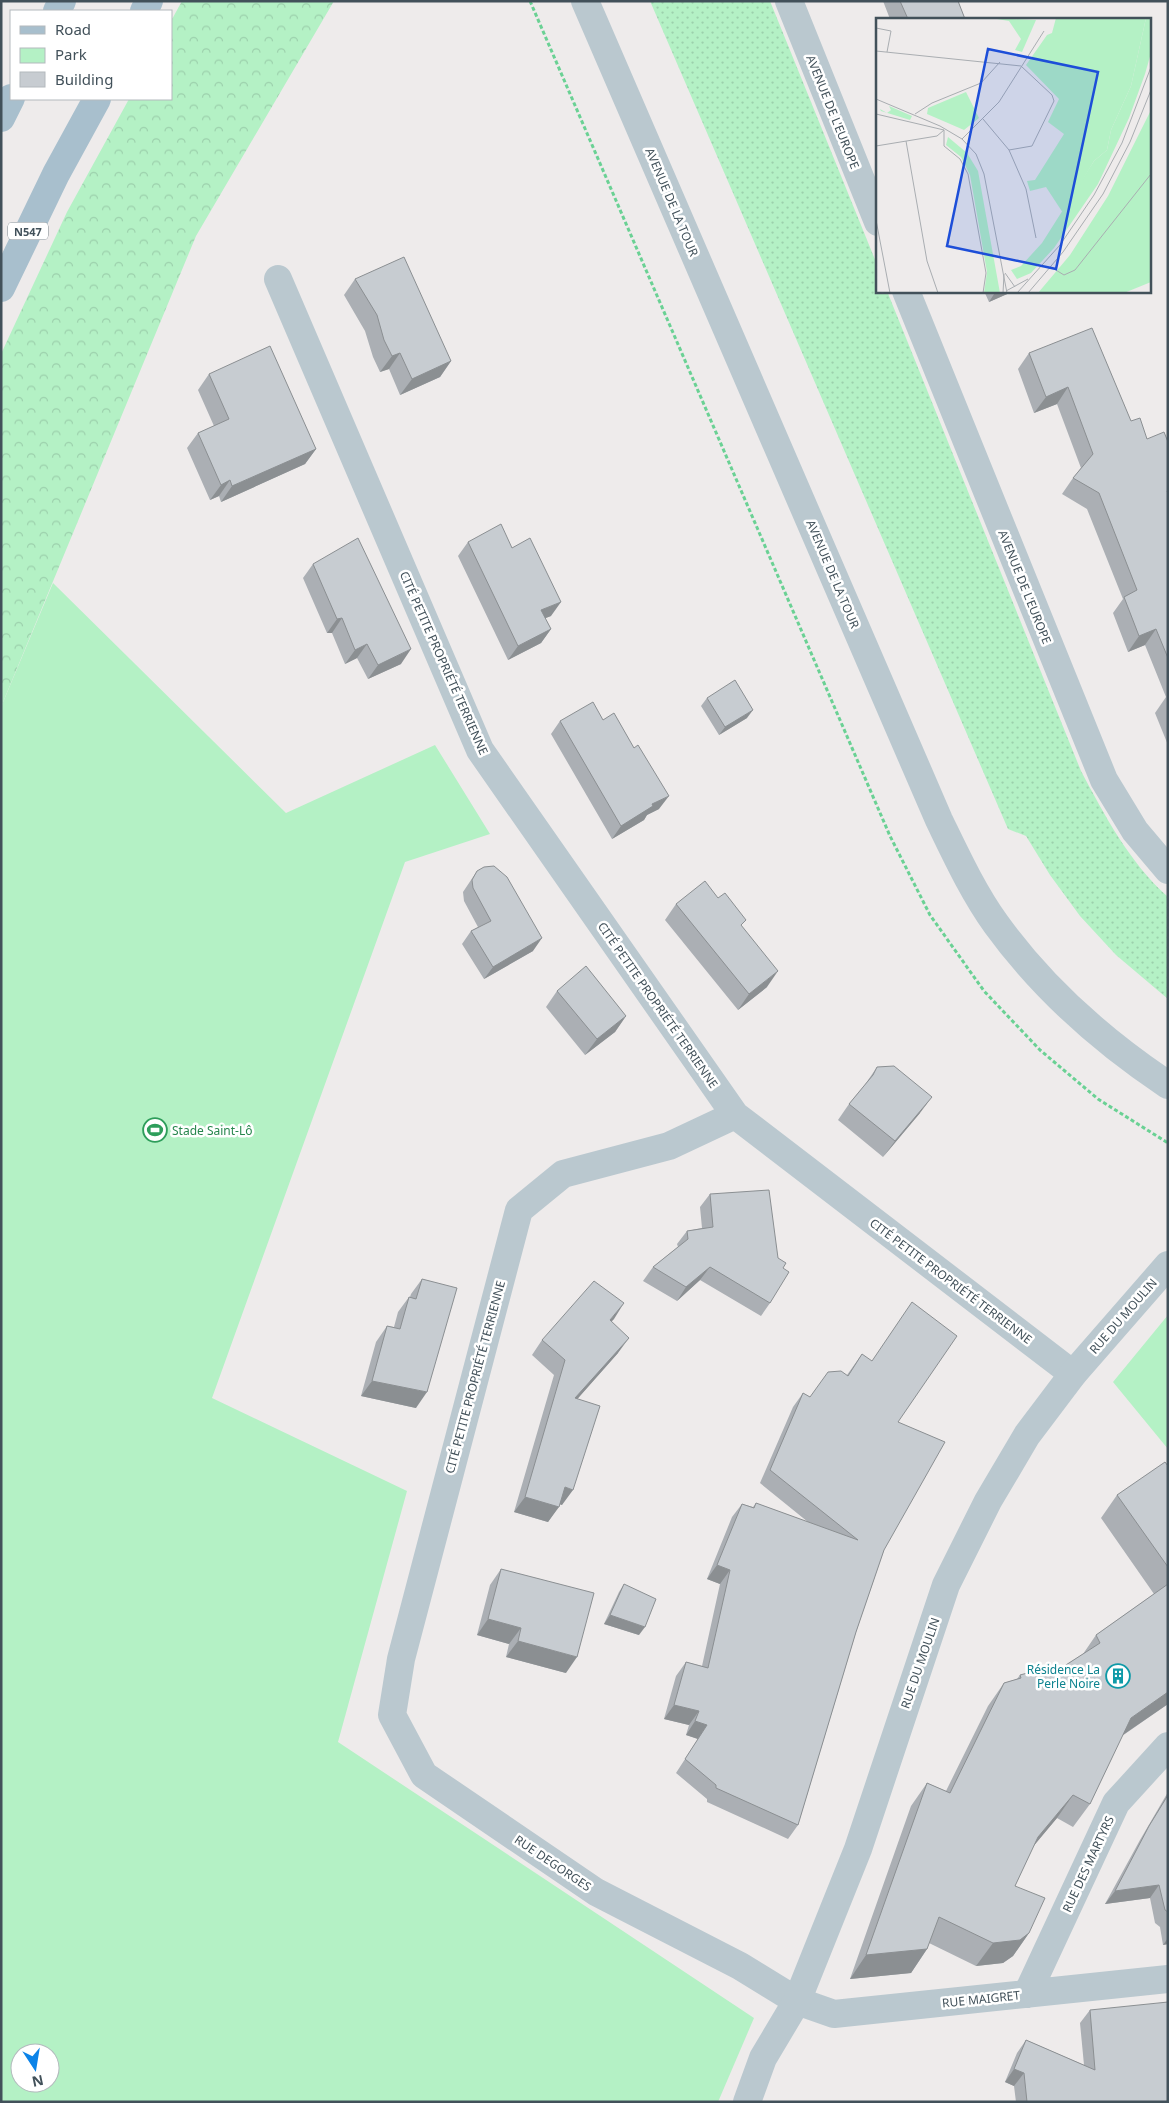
<svg xmlns="http://www.w3.org/2000/svg" width="1169" height="2103" font-family="'Noto Sans',sans-serif">
	<defs>
		<pattern id="grass-dots" width="8" height="8" patternUnits="userSpaceOnUse" patternTransform="scale(1.25)"><rect width="8" height="8" fill="#b4f1c5"/><path d="M2 2h.1M6 6h.1" fill="none" stroke="#9cd0ac" stroke-width="1.8" stroke-linecap="round"/></pattern>
		<pattern id="forest-crowns" width="20" height="18" patternUnits="userSpaceOnUse" patternTransform="scale(1.25)"><rect width="20" height="18" fill="#b4f1c5"/><path d="M2 6a3 3 0 1 1 6 0M12 15a3 3 0 1 1 6 0" fill="none" stroke="#9cd0ac"/></pattern>
	</defs>
	<rect width="100%" height="100%" fill="#eeebeb"/>
	<!-- grass -->
	<path fill="url(#grass-dots)" d="M 650,1 L 770,1 L 878,267 L 878,291 L 887,291 L 1081,771 C 1105,816 1129,862 1168,897 L 1168,999 L 1116,955 L 1080,916 L 1050,875 L 1026,836 L 1008,829 Z"/>
	<!-- forest -->
	<path fill="url(#forest-crowns)" d="M 182,1 L 334,1 L 196,236 L 1,707 L 1,354 L 67,212 L 129,99 L 171,99 L 171,21 Z"/>
	<!-- park -->
	<path fill="#b4f1c5" fill-rule="evenodd" d="M 53,583 L 286,813 L 435,745 L 490,834 L 405,862 L 212,1398 L 407,1491 L 338,1742 L 754,2018 L 718,2102 L 1,2102 L 1,707 ZM 20,2053 L 50,2053 L 50,2083 L 20,2083 Z
		M 1168,1315 L 1168,1449 L 1113,1382 Z"/>
	<g fill="none" stroke-linecap="round" stroke-linejoin="round">
		<!-- path -->
		<path stroke="#6ad194" stroke-width="3" stroke-dasharray="4 2.5" stroke-linecap="butt" d="M 530,1 L 890,836 L 930,915 L 984,991 L 1040,1050 L 1098,1099 L 1168,1143"/>
		<!-- minor -->
		<path stroke="#bac8cf" stroke-width="28" d="M 789,1 L 878,222
			M 278,279 L 480,750 L 735,1115 L 1073,1374
			M 906,291 L 1104,780 L 1135,831 L 1168,870
			M 735,1115 L 669,1146 L 563,1174 L 519,1210 L 401,1659 L 392,1715 L 424,1775 L 596,1892 L 740,1966 L 797,2001 L 834,2014 L 1168,1979
			M 1027,1994 L 1116,1803 L 1168,1746"/>
		<!-- tertiary -->
		<path stroke="#bac8cf" stroke-width="28" d="M 585,1 L 939,820 C 956,855 973,892 996,924 C 1043,989 1102,1041 1168,1085
			M 747,2102 L 763,2058 L 797,2001 L 858,1849 L 946,1585 L 988,1501 L 1027,1435 L 1073,1374 L 1168,1265"/>
		<!-- primary -->
		<path stroke="#a8bfcd" stroke-width="28" d="M 57,11 L 62,1
			M 144,11 L 149,1
			M 1,118 L 11,98
			M 1,288 L 56,174 L 97,99"/>
	</g>
	<!-- wall -->
	<path fill="#abafb4" d="M 883,1 L 958,1 L 965,19 L 890,19 Z
		M 355,279 L 451,361 L 440,377 L 400,395 L 389,369 L 380,372 L 373,357 L 365,331 L 344,295 Z
		M 984,291 L 1014,291 L 989,302 Z
		M 1029,353 L 1131,421 L 1147,439 L 1168,442 L 1168,745 L 1155,713 L 1166,697 L 1145,645 L 1128,652 L 1113,613 L 1123,599 L 1087,509 L 1062,494 L 1073,478 L 1081,468 L 1057,404 L 1034,413 L 1018,369 Z
		M 209,374 L 316,449 L 305,464 L 221,502 L 219,496 L 210,500 L 187,448 L 198,433 L 214,426 L 198,390 Z
		M 468,542 L 512,548 L 551,616 L 545,618 L 551,629 L 541,643 L 508,660 L 458,556 Z
		M 313,564 L 401,664 L 368,679 L 357,658 L 345,664 L 332,633 L 327,633 L 303,578 Z
		M 707,698 L 747,718 L 719,735 L 701,706 Z
		M 603,720 L 659,809 L 647,815 L 644,820 L 612,839 L 551,734 L 560,721 Z
		M 477,871 L 533,951 L 484,979 L 462,944 L 471,931 L 478,927 L 464,901 L 463,892 Z
		M 676,904 L 742,927 L 767,987 L 738,1010 L 665,920 Z
		M 557,991 L 626,1016 L 615,1032 L 585,1055 L 546,1007 Z
		M 877,1067 L 920,1113 L 883,1157 L 838,1120 L 849,1104 L 864,1086 Z
		M 710,1194 L 778,1258 L 783,1268 L 770,1303 L 761,1316 L 700,1280 L 677,1301 L 643,1281 L 653,1267 L 678,1247 L 677,1244 L 687,1231 L 702,1228 L 700,1207 Z
		M 422,1279 L 416,1408 L 361,1396 L 376,1342 L 387,1326 L 394,1327 L 398,1312 L 409,1297 L 410,1297 L 411,1294 Z
		M 614,1319 L 611,1321 L 618,1353 L 577,1399 L 562,1505 L 560,1504 L 548,1522 L 514,1512 L 554,1375 L 532,1355 L 542,1340 Z
		M 862,1354 L 898,1422 L 884,1550 L 856,1632 L 798,1825 L 788,1839 L 707,1802 L 707,1799 L 676,1773 L 698,1739 L 686,1735 L 689,1725 L 664,1719 L 676,1676 L 686,1662 L 702,1666 L 720,1584 L 707,1579 L 732,1517 L 742,1504 L 753,1507 L 756,1503 L 808,1522 L 760,1483 L 793,1407 L 803,1393 L 810,1397 L 847,1375 Z
		M 1168,1466 L 1168,1704 L 1122,1736 L 1090,1804 L 1073,1827 L 1057,1818 L 1034,1845 L 1015,1886 L 1029,1933 L 1013,1956 L 1003,1963 L 976,1966 L 929,1943 L 927,1949 L 911,1973 L 850,1979 L 911,1806 L 927,1783 L 946,1791 L 988,1706 L 1004,1683 L 1017,1679 L 1020,1675 L 1055,1672 L 1083,1654 L 1096,1635 L 1154,1594 L 1101,1518 L 1117,1495 Z
		M 501,1569 L 566,1673 L 506,1657 L 509,1644 L 477,1635 L 490,1585 Z
		M 624,1584 L 639,1635 L 604,1624 L 619,1592 Z
		M 1168,1792 L 1168,1944 L 1163,1945 L 1160,1927 L 1155,1923 L 1150,1898 L 1105,1904 L 1140,1840 Z
		M 1090,2010 L 1168,2102 L 1016,2102 L 1014,2086 L 1005,2082 L 1017,2053 L 1026,2040 L 1084,2065 L 1080,2023 Z"/>
	<!-- shaded-wall -->
	<path fill="#8b8f92" d="M 996,291 L 1014,291 L 989,302 Z
		M 400,353 L 389,369 L 380,372 L 392,356 Z
		M 451,361 L 440,377 L 400,395 L 412,379 Z
		M 1068,387 L 1057,404 L 1034,413 L 1046,397 Z
		M 316,449 L 305,464 L 221,502 L 232,486 Z
		M 230,480 L 219,496 L 210,500 L 221,485 Z
		M 561,602 L 551,616 L 531,624 L 541,610 Z
		M 342,618 L 332,633 L 327,633 L 337,619 Z
		M 551,629 L 541,643 L 508,660 L 518,646 Z
		M 1156,629 L 1145,645 L 1128,652 L 1139,636 Z
		M 367,644 L 357,658 L 345,664 L 355,650 Z
		M 411,649 L 401,664 L 368,679 L 378,665 Z
		M 753,710 L 747,718 L 719,735 L 725,727 Z
		M 669,796 L 659,809 L 647,815 L 644,820 L 612,839 L 621,826 L 652,804 Z
		M 542,938 L 533,951 L 484,979 L 493,967 Z
		M 778,971 L 767,987 L 738,1010 L 749,994 Z
		M 626,1016 L 615,1032 L 585,1055 L 597,1039 Z
		M 932,1097 L 920,1113 L 883,1157 L 895,1141 Z
		M 710,1267 L 700,1280 L 677,1301 L 686,1287 Z
		M 624,1303 L 614,1319 L 599,1335 L 610,1320 Z
		M 629,1338 L 618,1353 L 565,1413 L 575,1398 Z
		M 372,1381 L 427,1392 L 416,1408 L 361,1396 Z
		M 565,1487 L 573,1490 L 562,1505 L 554,1502 Z
		M 525,1497 L 559,1507 L 548,1522 L 514,1512 Z
		M 717,1565 L 730,1570 L 720,1584 L 707,1579 Z
		M 610,1615 L 645,1627 L 639,1635 L 604,1624 Z
		M 488,1619 L 521,1628 L 509,1644 L 477,1635 Z
		M 518,1641 L 577,1657 L 566,1673 L 506,1657 Z
		M 1168,1692 L 1168,1704 L 1114,1741 L 1131,1718 Z
		M 674,1705 L 699,1711 L 689,1725 L 664,1719 Z
		M 695,1721 L 707,1725 L 698,1739 L 686,1735 Z
		M 1073,1795 L 1057,1818 L 1022,1860 L 1038,1837 Z
		M 1159,1885 L 1150,1898 L 1105,1904 L 1115,1891 Z
		M 1029,1933 L 1013,1956 L 1003,1963 L 976,1966 L 993,1943 Z
		M 1168,1938 L 1168,1944 L 1163,1945 Z
		M 927,1949 L 911,1973 L 850,1979 L 866,1955 Z
		M 1014,2069 L 1024,2073 L 1014,2086 L 1005,2082 Z"/>
	<!-- building -->
	<path fill="#c7ccd1" stroke="#8b8f92" d="M 900,1 L 958,1 L 965,19 L 908,19 Z
		M 404,257 L 451,361 L 412,379 L 400,353 L 392,356 L 384,340 L 377,315 L 355,279 Z
		M 1092,328 L 1131,421 L 1140,418 L 1147,439 L 1164,432 L 1168,442 L 1168,490 L 1167,491 L 1168,493 L 1168,658 L 1156,629 L 1139,636 L 1124,597 L 1137,590 L 1099,493 L 1073,478 L 1093,454 L 1068,387 L 1046,397 L 1029,353 Z
		M 270,346 L 316,449 L 232,486 L 230,480 L 221,485 L 198,433 L 229,419 L 209,374 Z
		M 501,524 L 512,548 L 530,538 L 561,602 L 541,610 L 551,629 L 518,646 L 468,542 Z
		M 358,538 L 411,649 L 378,665 L 367,644 L 355,650 L 342,618 L 337,619 L 313,564 Z
		M 735,680 L 753,710 L 725,727 L 707,698 Z
		M 593,702 L 603,720 L 614,713 L 634,748 L 638,745 L 669,796 L 652,804 L 653,806 L 621,826 L 560,721 Z
		M 494,866 L 507,877 L 542,938 L 493,967 L 471,931 L 491,921 L 473,888 L 472,880 L 477,871 L 484,867 Z
		M 705,881 L 718,898 L 725,893 L 746,920 L 741,925 L 778,971 L 749,994 L 676,904 Z
		M 586,966 L 626,1016 L 597,1039 L 557,991 Z
		M 894,1066 L 932,1097 L 895,1141 L 849,1104 L 873,1075 L 877,1067 Z
		M 769,1190 L 778,1258 L 786,1263 L 783,1268 L 789,1272 L 770,1303 L 710,1267 L 686,1287 L 653,1267 L 688,1239 L 687,1231 L 713,1227 L 710,1194 Z
		M 422,1279 L 457,1288 L 427,1392 L 372,1381 L 387,1326 L 400,1329 L 409,1297 L 416,1299 Z
		M 594,1281 L 624,1303 L 610,1320 L 629,1338 L 575,1398 L 600,1406 L 573,1490 L 565,1487 L 559,1507 L 525,1497 L 565,1360 L 542,1340 Z
		M 912,1302 L 957,1336 L 898,1422 L 945,1442 L 884,1550 L 856,1632 L 798,1825 L 716,1788 L 716,1785 L 685,1759 L 707,1725 L 695,1721 L 699,1711 L 674,1705 L 686,1662 L 708,1668 L 730,1570 L 717,1565 L 742,1504 L 754,1508 L 756,1503 L 858,1540 L 770,1470 L 803,1393 L 810,1397 L 828,1372 L 841,1371 L 848,1376 L 862,1354 L 872,1361 Z
		M 1165,1462 L 1168,1466 L 1168,1567 L 1117,1495 Z
		M 501,1569 L 594,1593 L 577,1657 L 518,1641 L 521,1628 L 488,1619 Z
		M 624,1584 L 656,1599 L 645,1627 L 610,1615 Z
		M 1168,1584 L 1168,1692 L 1131,1718 L 1090,1804 L 1073,1795 L 1038,1837 L 1015,1886 L 1045,1898 L 1029,1933 L 1020,1940 L 993,1943 L 939,1917 L 927,1949 L 866,1955 L 927,1783 L 950,1793 L 1004,1683 L 1021,1678 L 1020,1675 L 1046,1668 L 1055,1672 L 1100,1643 L 1096,1635 Z
		M 1168,1795 L 1168,1912 L 1165,1910 L 1159,1885 L 1115,1891 L 1149,1826 Z
		M 1168,2002 L 1168,2102 L 1027,2102 L 1024,2073 L 1014,2069 L 1026,2040 L 1095,2070 L 1090,2010 Z"/>
	<!-- icons -->
	<defs>
		<g id="stadium-ring" transform="scale(1.25)"><circle r="9.5" fill="#fff" stroke="#2e9e5b" stroke-width="1.5"/><path d="M0-5a6.5 5 0 1 0 0 10a6.5 5 0 1 0 0-10ZM-3.5-1.8h7v3.6h-7Z" fill="#2e9e5b"/></g>
		<g id="building-ring" transform="scale(1.25)"><circle r="9.5" fill="#fff" stroke="#0f9aa8" stroke-width="1.5"/><path d="M-4-6H4V6H1V3H-1V6H-4ZM-2.5-4.3h1.7v1.8h-1.7ZM.8-4.3h1.7v1.8H.8ZM-2.5-1h1.7V.8h-1.7ZM.8-1h1.7V.8H.8Z" fill="#0f9aa8"/></g>
	</defs>
	<g fill-rule="evenodd">
		<use href="#stadium-ring" x="155" y="1130"/>
		<use href="#building-ring" x="1118" y="1676"/>
	</g>
	<g text-anchor="middle" dominant-baseline="central" stroke-width="5" stroke-linejoin="round" paint-order="stroke">
		<!-- shield labels -->
		<rect fill="#fff" stroke="#7b858c" stroke-width="1" x="8" y="222.5" width="40" height="17" rx="4"/>
		<g font-size="11" font-weight="bold" fill="#42515a">
			<text x="28" y="231">N547</text>
		</g>
		<!-- street labels -->
		<g font-size="12" fill="#42515a" stroke="#fff">
			<text transform="translate(833 112) rotate(68)">AVENUE DE L'EUROPE</text>
			<text transform="translate(672 202) rotate(67)">AVENUE DE LA TOUR</text>
			<text transform="translate(833 574) rotate(67)">AVENUE DE LA TOUR</text>
			<text transform="translate(1025 587) rotate(68)">AVENUE DE L'EUROPE</text>
			<text transform="translate(444 663) rotate(66)">CITÉ PETITE PROPRIÉTÉ TERRIENNE</text>
			<text transform="translate(658 1005) rotate(55)">CITÉ PETITE PROPRIÉTÉ TERRIENNE</text>
			<text transform="translate(951 1281) rotate(37)">CITÉ PETITE PROPRIÉTÉ TERRIENNE</text>
			<text transform="translate(1123 1316) rotate(-49)">RUE DU MOULIN</text>
			<text transform="translate(475 1377) rotate(-75)">CITÉ PETITE PROPRIÉTÉ TERRIENNE</text>
			<text transform="translate(920 1663) rotate(-71)">RUE DU MOULIN</text>
			<text transform="translate(553 1863) rotate(34)">RUE DEGORGES</text>
			<text transform="translate(1088 1864) rotate(-65)">RUE DES MARTYRS</text>
			<text transform="translate(981 1999) rotate(-6)">RUE MAIGRET</text>
		</g>
		<!-- leisure labels -->
		<g font-size="12" fill="#27864d" stroke="#fff" text-anchor="start">
			<text x="172" y="1130">Stade Saint-Lô</text>
		</g>
		<!-- culture labels -->
		<g font-size="12" fill="#0d838f" stroke="#fff" text-anchor="end">
			<text x="1100" y="1669">Résidence La<tspan x="1100" dy="14">Perle Noire</tspan></text>
		</g>
	</g>
	<!-- overview -->
	<g transform="translate(876 18)">
		<rect width="275" height="275" fill="#eeebeb"/>
		<path d="M 275,92 L 275,264 L 248,275 L 162,275 L 194,237 L 232,178 ZM 72,119 L 91,135 L 102,153 L 124,275 L 108,275 L 111,254 L 94,157 L 85,139 L 70,127 Z" fill="#b4f1c5"/>
		<path d="M 270,0 L 275,0 L 275,35 L 269,56 L 253,100 L 222,166 L 178,230 L 155,255 L 141,261 L 135,252 L 145,248 L 166,225 L 218,143 L 231,132 L 235,112 L 255,68 Z" fill="#b4f1c5"/>
		<path d="M 115,0 L 160,2 L 146,34 L 139,32 L 145,21 L 133,3 ZM 180,0 L 270,0 L 255,68 L 235,112 L 231,132 L 218,143 L 187,195 L 170,169 L 154,173 L 151,163 L 159,162 L 188,116 L 172,104 L 183,81 L 150,47 L 171,17 L 176,15 ZM 90,74 L 103,100 L 88,112 L 51,96 L 52,90 ZM 13,88 L 36,98 L 34,102 L 5,93 L 4,91 L 11,95 L 15,92 Z" fill="#b4f1c5"/>
		<path fill="none" stroke="#a9adb1" stroke-width="1" d="M 0,10 L 15,13 L 11,34M 0,33 L 145,48 L 176,77 L 178,83 L 156,128 L 133,132M 0,81 L 64,108 L 86,121 L 100,136 L 108,156 L 131,275M 0,96 L 68,112M 39,96 L 56,85 L 105,65 L 124,44M 107,101 L 133,132 L 150,171 L 160,220M 68,112 L 68,128 L 84,141 L 92,156 L 110,255 L 107,275M 86,121 L 123,84 L 168,13M 30,123 L 51,243 L 62,275M 0,128 L 61,118 L 68,112M 0,202 L 14,275M 175,249 L 188,257 L 199,252 L 275,156M 129,255 L 139,269M 130,273 L 152,261M 127,275 L 128,256M 141,275 L 184,227 L 218,177 L 246,125 L 275,49M 152,275 L 187,234 L 227,176 L 254,124 L 275,72"/>
		<path fill="#1d4ed8" fill-opacity="0.15" stroke="#1d4ed8" stroke-width="2.5" d="M 112,31 L 222,54 L 180,251 L 71,228 Z"/>
		<rect width="275" height="275" fill="none" stroke="#42515a" stroke-width="2.5"/>
	</g>
	<!-- border -->
	<rect width="1169" height="2103" fill="none" stroke="#42515a" stroke-width="5"/>
	<!-- legend -->
	<rect x="10" y="10" width="162" height="90" fill="#ffffff" stroke="#b3b9bd"/>
	<rect x="20" y="26" width="25" height="8" fill="#a8bfcd" stroke="#b3b9bd"/>
	<text x="55" y="35" font-size="15" fill="#42515a">Road</text>
	<rect x="20" y="48" width="25" height="15" fill="#b4f1c5" stroke="#b3b9bd"/>
	<text x="55" y="60" font-size="15" fill="#42515a">Park</text>
	<rect x="20" y="72" width="25" height="15" fill="#c7ccd1" stroke="#b3b9bd"/>
	<text x="55" y="85" font-size="15" fill="#42515a">Building</text>
	<!-- north arrow -->
	<g transform="translate(35 2068) rotate(168)"><circle r="24" fill="#ffffff" stroke="#b3b9bd"/>
	<path d="M0-4L9 19L0 12L-9 19Z" fill="#0b83e8"/>
	<text y="-8" font-size="14" font-weight="bold" text-anchor="middle" fill="#42515a">N</text>
	</g>
</svg>
